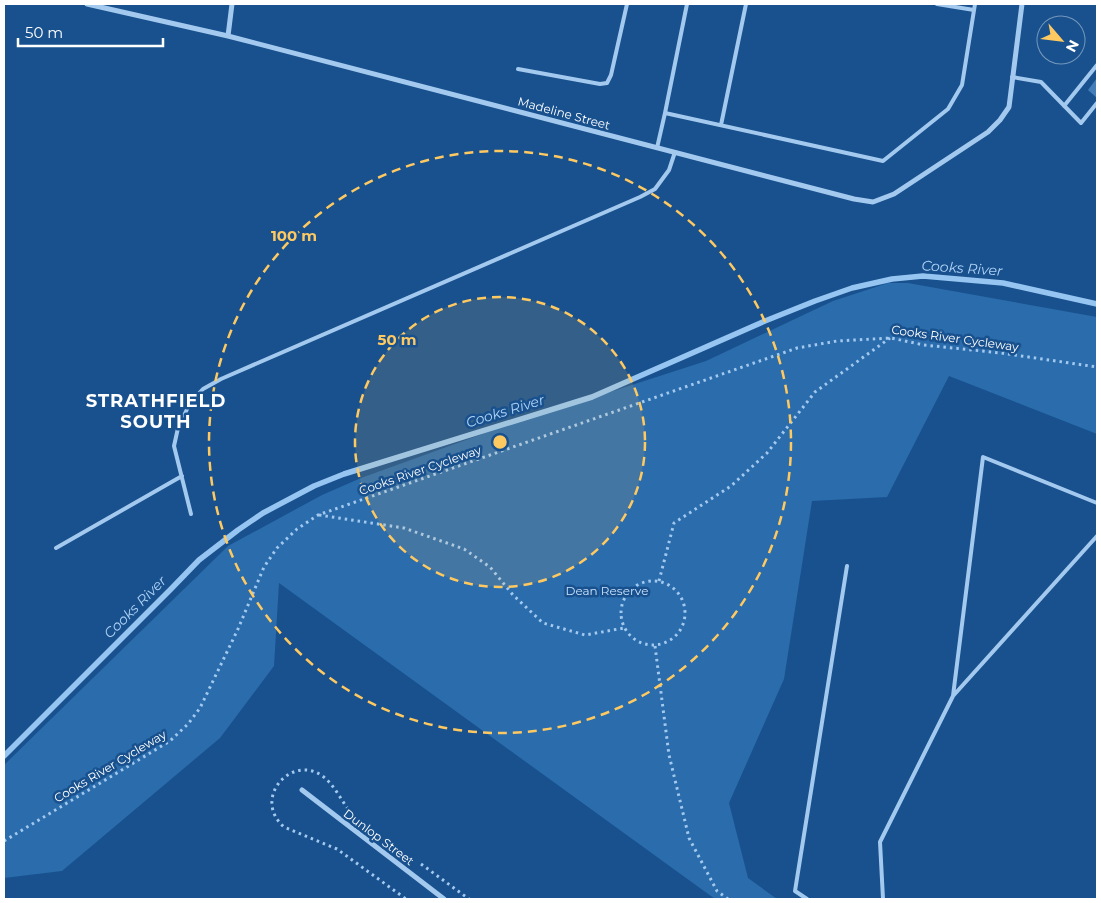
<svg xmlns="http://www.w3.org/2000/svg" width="1101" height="903" font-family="Montserrat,sans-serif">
	<rect width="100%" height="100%" fill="#18518e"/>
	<!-- green -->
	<path fill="#2a6cac" d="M 888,283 L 908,283 L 1097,317 L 1097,434 L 949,376 L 887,497 L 812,501 L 784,679 L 729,803 L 748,878 L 777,899 L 715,899 L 279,583 L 274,666 L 220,738 L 62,871 L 4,878 L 4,765 L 228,546 L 322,495 L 361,478 L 499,428 L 706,361 L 833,301 Z"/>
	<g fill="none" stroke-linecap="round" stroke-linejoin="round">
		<!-- stream -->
		<path stroke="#96c5f1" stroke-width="5.5" d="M 4,756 L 171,589 L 199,560 L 238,530 L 263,513 L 314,486 L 344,474 L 592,397 L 765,321 L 815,301 L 852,288 L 892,279 L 923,276 L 1003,283 L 1097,304"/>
	</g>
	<!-- building -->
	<path fill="#447eb8" d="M 1097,78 L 1097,98 L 1088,90 Z"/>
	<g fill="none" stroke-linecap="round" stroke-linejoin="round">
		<!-- path -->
		<path stroke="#a3c9ef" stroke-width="3" stroke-dasharray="2.5 4" stroke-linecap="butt" d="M 319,515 L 404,528 L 464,549 L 490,567 L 513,595 L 543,623 L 585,635 L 624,628
			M621 613a32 32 0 1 1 64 0a32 32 0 1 1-64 0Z
			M 659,581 L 674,523 L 731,486 L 767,453 L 815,392 L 890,338
			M 655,646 L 669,755 L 689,838 L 717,891 L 728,899
			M 348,809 C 340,798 333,783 321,775 C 290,755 252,799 284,827 L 337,849 L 406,899
			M 4,841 L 170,741 L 188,724 L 200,708 L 238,629 L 264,567 L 277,548 L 297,529 L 318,515 L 797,348 L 837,341 L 891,338 L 924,345 L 1001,353 L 1097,367
			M 421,864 L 469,899"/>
		<!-- lane -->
		<path stroke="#a3c9ef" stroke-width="4" d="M 937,4 L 974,10
			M 518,69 L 600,84 L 607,83 L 611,75 L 627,4
			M 1012,77 L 1041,82 L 1081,123 L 1097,103
			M 1064,106 L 1097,65
			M 665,113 L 687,4
			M 721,125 L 746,4
			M 657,148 L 665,113 L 883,161 L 948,109 L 962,85 L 975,4
			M 191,514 L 174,446 L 178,428 L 190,403 L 203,389 L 221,379 L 640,197 L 655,189 L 669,170 L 675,152
			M 56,548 L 182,476
			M 953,696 L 983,457 L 1097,503
			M 807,899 L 795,891 L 847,566
			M 883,899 L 880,842 L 953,696 L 1097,536"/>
		<!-- street -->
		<path stroke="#a3c9ef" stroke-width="5" d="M 87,4 L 228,36 L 854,199 L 873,202 L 894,194 L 988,132 L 1000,120 L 1009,107 L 1022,4
			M 228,36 L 232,4
			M 302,790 L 444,899"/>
	</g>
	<!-- distance rings -->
	<circle cx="500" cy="442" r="145" fill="#ffc961" fill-opacity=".12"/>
	<g fill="none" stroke="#ffc961" stroke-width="2.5" stroke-dasharray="9 6">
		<circle cx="500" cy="442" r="145"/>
		<circle cx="500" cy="442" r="291"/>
	</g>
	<g text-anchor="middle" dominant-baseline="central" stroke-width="5" stroke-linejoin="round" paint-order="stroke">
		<!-- street labels -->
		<g font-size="12" fill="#fff" stroke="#18518e">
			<text transform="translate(564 113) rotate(15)">Madeline Street</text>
			<text transform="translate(955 338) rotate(8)">Cooks River Cycleway</text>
			<text transform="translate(420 470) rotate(-19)">Cooks River Cycleway</text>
			<text transform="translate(110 766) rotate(-31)">Cooks River Cycleway</text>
			<text transform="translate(379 837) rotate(37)">Dunlop Street</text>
		</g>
		<!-- park labels -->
		<g font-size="12" fill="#cae2fb" stroke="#18518e">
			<text x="607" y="590">Dean Reserve</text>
		</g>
		<!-- water labels -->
		<g font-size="14" font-style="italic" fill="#afd3f6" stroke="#18518e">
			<text transform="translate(962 268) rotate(4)">Cooks River</text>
			<text transform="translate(505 411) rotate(-17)">Cooks River</text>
			<text transform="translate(135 607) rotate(-45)">Cooks River</text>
		</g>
		<!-- district labels -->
		<g font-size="18" font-weight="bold" letter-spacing="1" fill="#fff" stroke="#18518e">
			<text x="156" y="401">STRATHFIELD<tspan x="156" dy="21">SOUTH</tspan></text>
		</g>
	</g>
	<circle cx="500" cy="442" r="8" fill="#ffc961" stroke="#18518e" stroke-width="2.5"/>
	<g font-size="15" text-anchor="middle" font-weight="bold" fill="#ffc961" stroke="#18518e" stroke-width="5" stroke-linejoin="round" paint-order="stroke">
		<text x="294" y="241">100 m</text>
		<text x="397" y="345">50 m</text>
	</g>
	<!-- border -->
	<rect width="1101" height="903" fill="none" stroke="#ffffff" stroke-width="10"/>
	<!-- north arrow -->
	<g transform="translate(1061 40) rotate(118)"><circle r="24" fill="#18518e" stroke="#7497bb"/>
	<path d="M0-4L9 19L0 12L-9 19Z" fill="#ffc961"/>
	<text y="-8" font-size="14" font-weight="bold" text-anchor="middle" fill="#ffffff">N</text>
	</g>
	<!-- scale -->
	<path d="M18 38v8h145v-8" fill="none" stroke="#ffffff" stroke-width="2.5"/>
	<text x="25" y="38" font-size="15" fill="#ffffff" stroke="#18518e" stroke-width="4" paint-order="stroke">50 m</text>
</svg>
